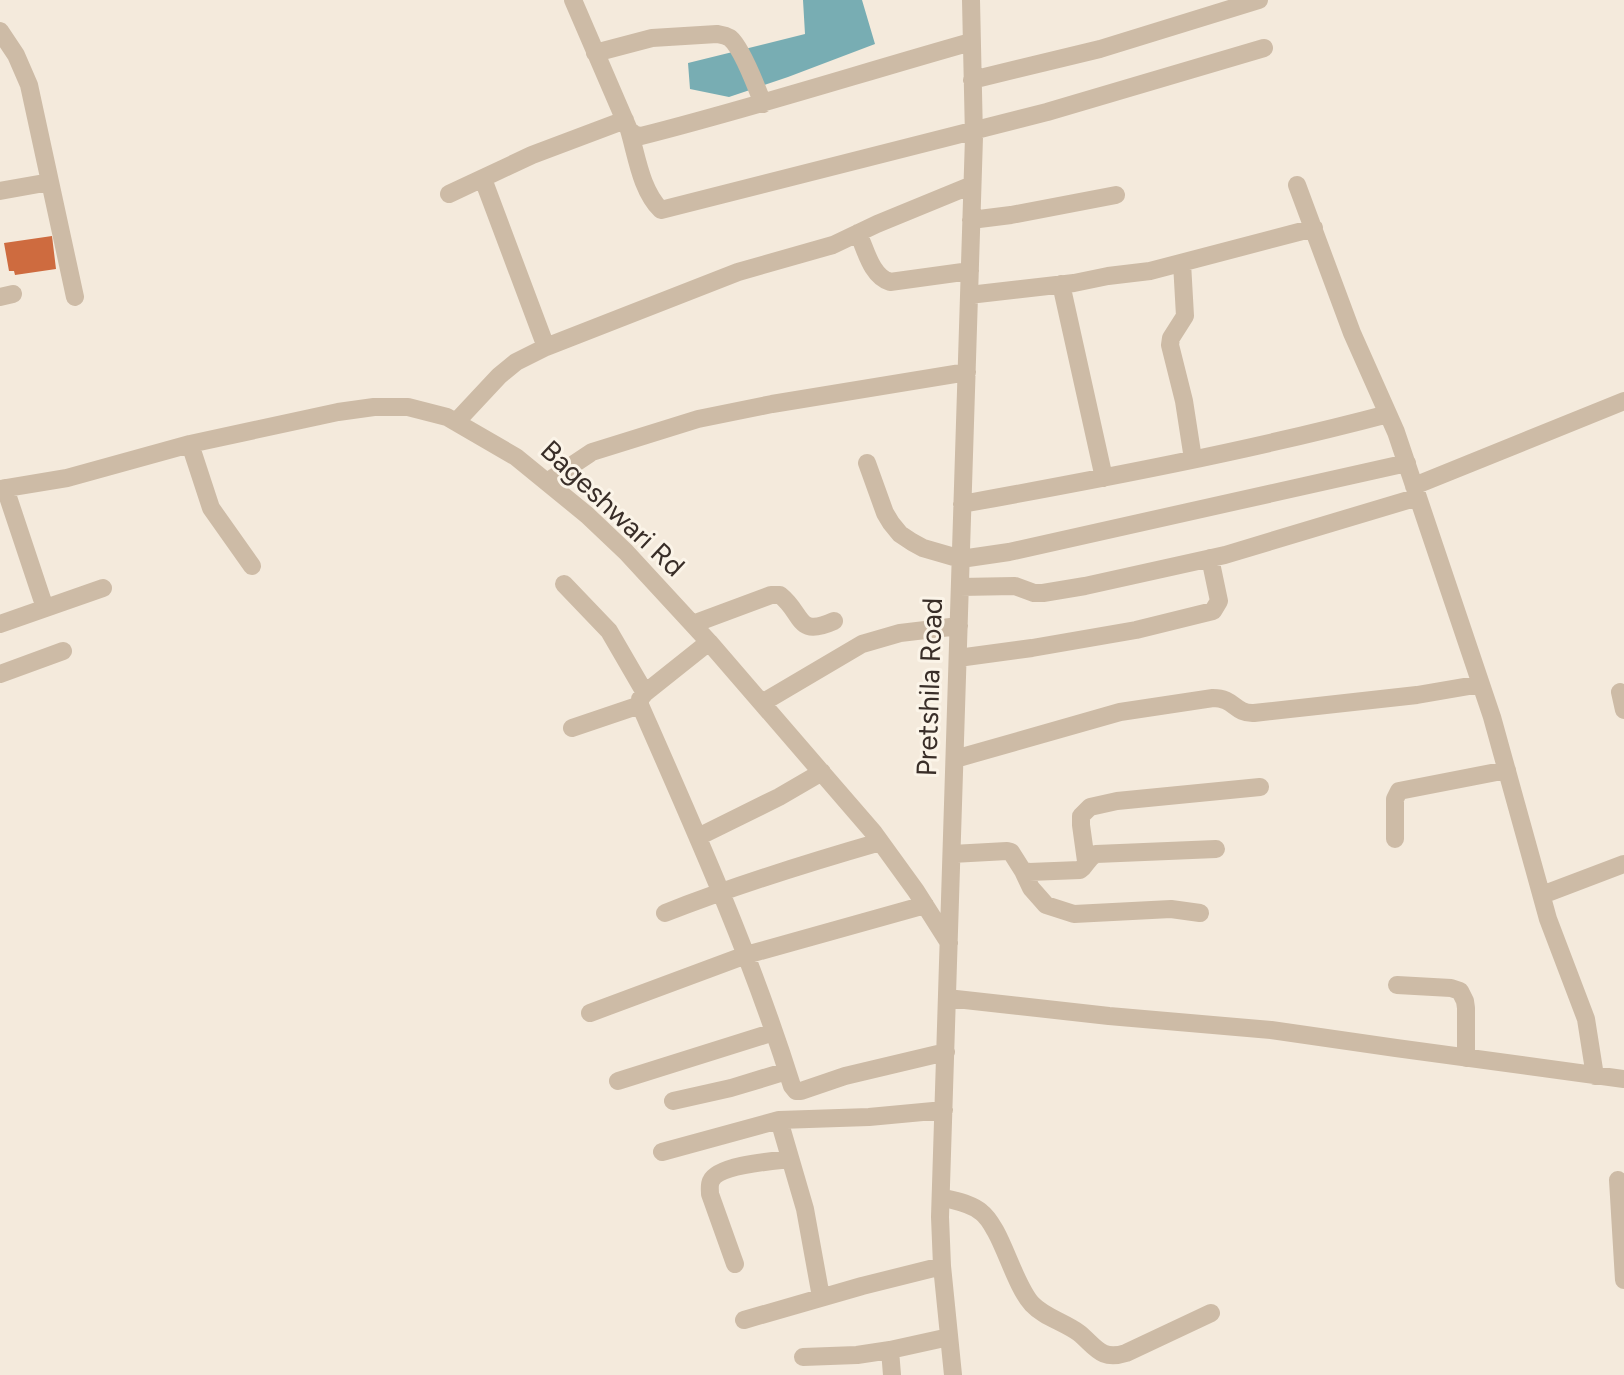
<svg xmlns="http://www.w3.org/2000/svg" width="1624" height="1375" font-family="Figtree,sans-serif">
	<rect width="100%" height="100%" fill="#f4eadc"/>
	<!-- water -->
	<path fill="#78adb3" d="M 803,0 L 862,0 L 875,44 L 788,77 L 729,97 L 690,89 L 688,63 L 805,34 Z"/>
	<!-- building -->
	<path fill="#ce6b3f" d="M 52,236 L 56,269 L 15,275 L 14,271 L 9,271 L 4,243 Z"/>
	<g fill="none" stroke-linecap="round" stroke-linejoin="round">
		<!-- minor -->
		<path stroke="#cdbba6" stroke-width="18" d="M 573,0 L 629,130 L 635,135 L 641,136 C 752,108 861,73 971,42
			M 0,31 L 16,55 L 29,85 L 75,297
			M 595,53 L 652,38 L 717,34 C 723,35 725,35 730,38 C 742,48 757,88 763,104
			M 972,80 L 1100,49 L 1259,0
			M 629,130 C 637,157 641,190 661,210 L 1047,112 L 1264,48
			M 483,179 L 546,347
			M 1297,185 L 1352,333 L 1396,432 L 1492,717 L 1548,919 L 1586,1019 L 1595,1076
			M 0,191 L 50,182
			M 449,194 L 532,155 L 625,120
			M 971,220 L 1011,215 L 1116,195
			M 858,233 C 866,250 871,276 890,282 L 970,271
			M 1182,263 L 1185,316 L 1171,338 L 1170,345 L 1184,401 L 1193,459
			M 1061,284 L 1104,478
			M 969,295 L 1074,283 L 1108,276 L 1150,271 L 1314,228
			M 0,297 L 13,294
			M 456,422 L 499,376 L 516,362 L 546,347 L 738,272 L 833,245 L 877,224 L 972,185
			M 190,444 L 211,508 L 252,566
			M 867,463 L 885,513 L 891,523 L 900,534 L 912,542 L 923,548 L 961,559 L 1009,552 L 1407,463
			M 547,482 L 592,452 L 698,419 L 772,404 L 967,372
			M 1414,486 L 1624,401
			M 5,488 L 45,608
			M 0,489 L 67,478 L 190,444 L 338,412 L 374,407 L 408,407 L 447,417 L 516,457 L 587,515 L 626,552 L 709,642 L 874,833 L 916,891 L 949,943
			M 962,504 C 1105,478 1248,451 1388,414
			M 564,584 L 609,631 L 645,693
			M 960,587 L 1015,586 L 1034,593 L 1043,593 L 1085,586 L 1225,555 L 1418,497
			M 0,624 L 103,588
			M 693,624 L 771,595 L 780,595 C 804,614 796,638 834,621
			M 709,642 L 645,693 L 640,699 L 640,705 C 695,830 751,955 792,1086 L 796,1091 L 801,1091 L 845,1076 L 946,1052
			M 958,658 L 1032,648 L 1136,630 L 1213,611 L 1219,601 L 1210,558
			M 0,674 L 63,651
			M 1620,692 L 1624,710
			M 762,703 L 862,644 L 900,633 L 959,626
			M 572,728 L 640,705
			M 955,759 L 1120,712 L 1213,698 C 1235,698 1234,714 1254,713 L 1417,695 L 1481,684
			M 698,837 L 779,797 L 822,772
			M 1395,839 L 1395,799 L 1399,791 L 1507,770
			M 952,854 L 1007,851 L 1011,852 L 1023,871 L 1029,872 L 1080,870 C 1087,865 1087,858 1096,854 L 1216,849
			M 1086,861 L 1081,825 L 1081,816 L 1090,807 L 1117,801 L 1260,787
			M 1023,871 L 1031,888 L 1046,905 L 1074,914 L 1171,909 L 1200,913
			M 1542,895 L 1624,864
			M 665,913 C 736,885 807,863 880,842
			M 1397,985 L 1451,988 L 1460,991 L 1465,1001 L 1466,1008 L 1466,1058
			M 947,998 L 1109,1016 L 1271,1030 L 1396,1048 L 1624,1079
			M 590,1013 L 746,955 L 925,905
			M 618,1081 L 774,1032
			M 673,1101 L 731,1088 L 787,1071
			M 779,1120 L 805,1209 L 821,1297
			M 662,1152 L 779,1120 L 869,1117 L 944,1110
			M 1618,1180 L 1624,1280
			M 941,1197 C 954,1201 971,1203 981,1212 C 988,1217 992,1225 996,1232 C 1007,1252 1018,1289 1032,1304 C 1044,1317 1064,1322 1079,1333 C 1096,1347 1101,1361 1126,1353 L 1211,1313
			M 735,1264 L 710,1194 C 710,1190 709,1185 711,1181 C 718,1165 773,1161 790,1159
			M 744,1320 L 862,1286 L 942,1266
			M 890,1350 L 892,1375
			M 803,1357 L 857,1355 L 890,1350 L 949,1337
			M 953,1375 L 942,1266 L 940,1217 L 974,137 L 971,0"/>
	</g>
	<g text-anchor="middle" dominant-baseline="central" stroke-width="6" stroke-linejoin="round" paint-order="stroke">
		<!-- street labels -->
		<g font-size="28" fill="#392e28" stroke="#fbf4e8">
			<text transform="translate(613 508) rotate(43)">Bageshwari Rd</text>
			<text transform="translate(929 687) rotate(-88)">Pretshila Road</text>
		</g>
	</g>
</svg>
